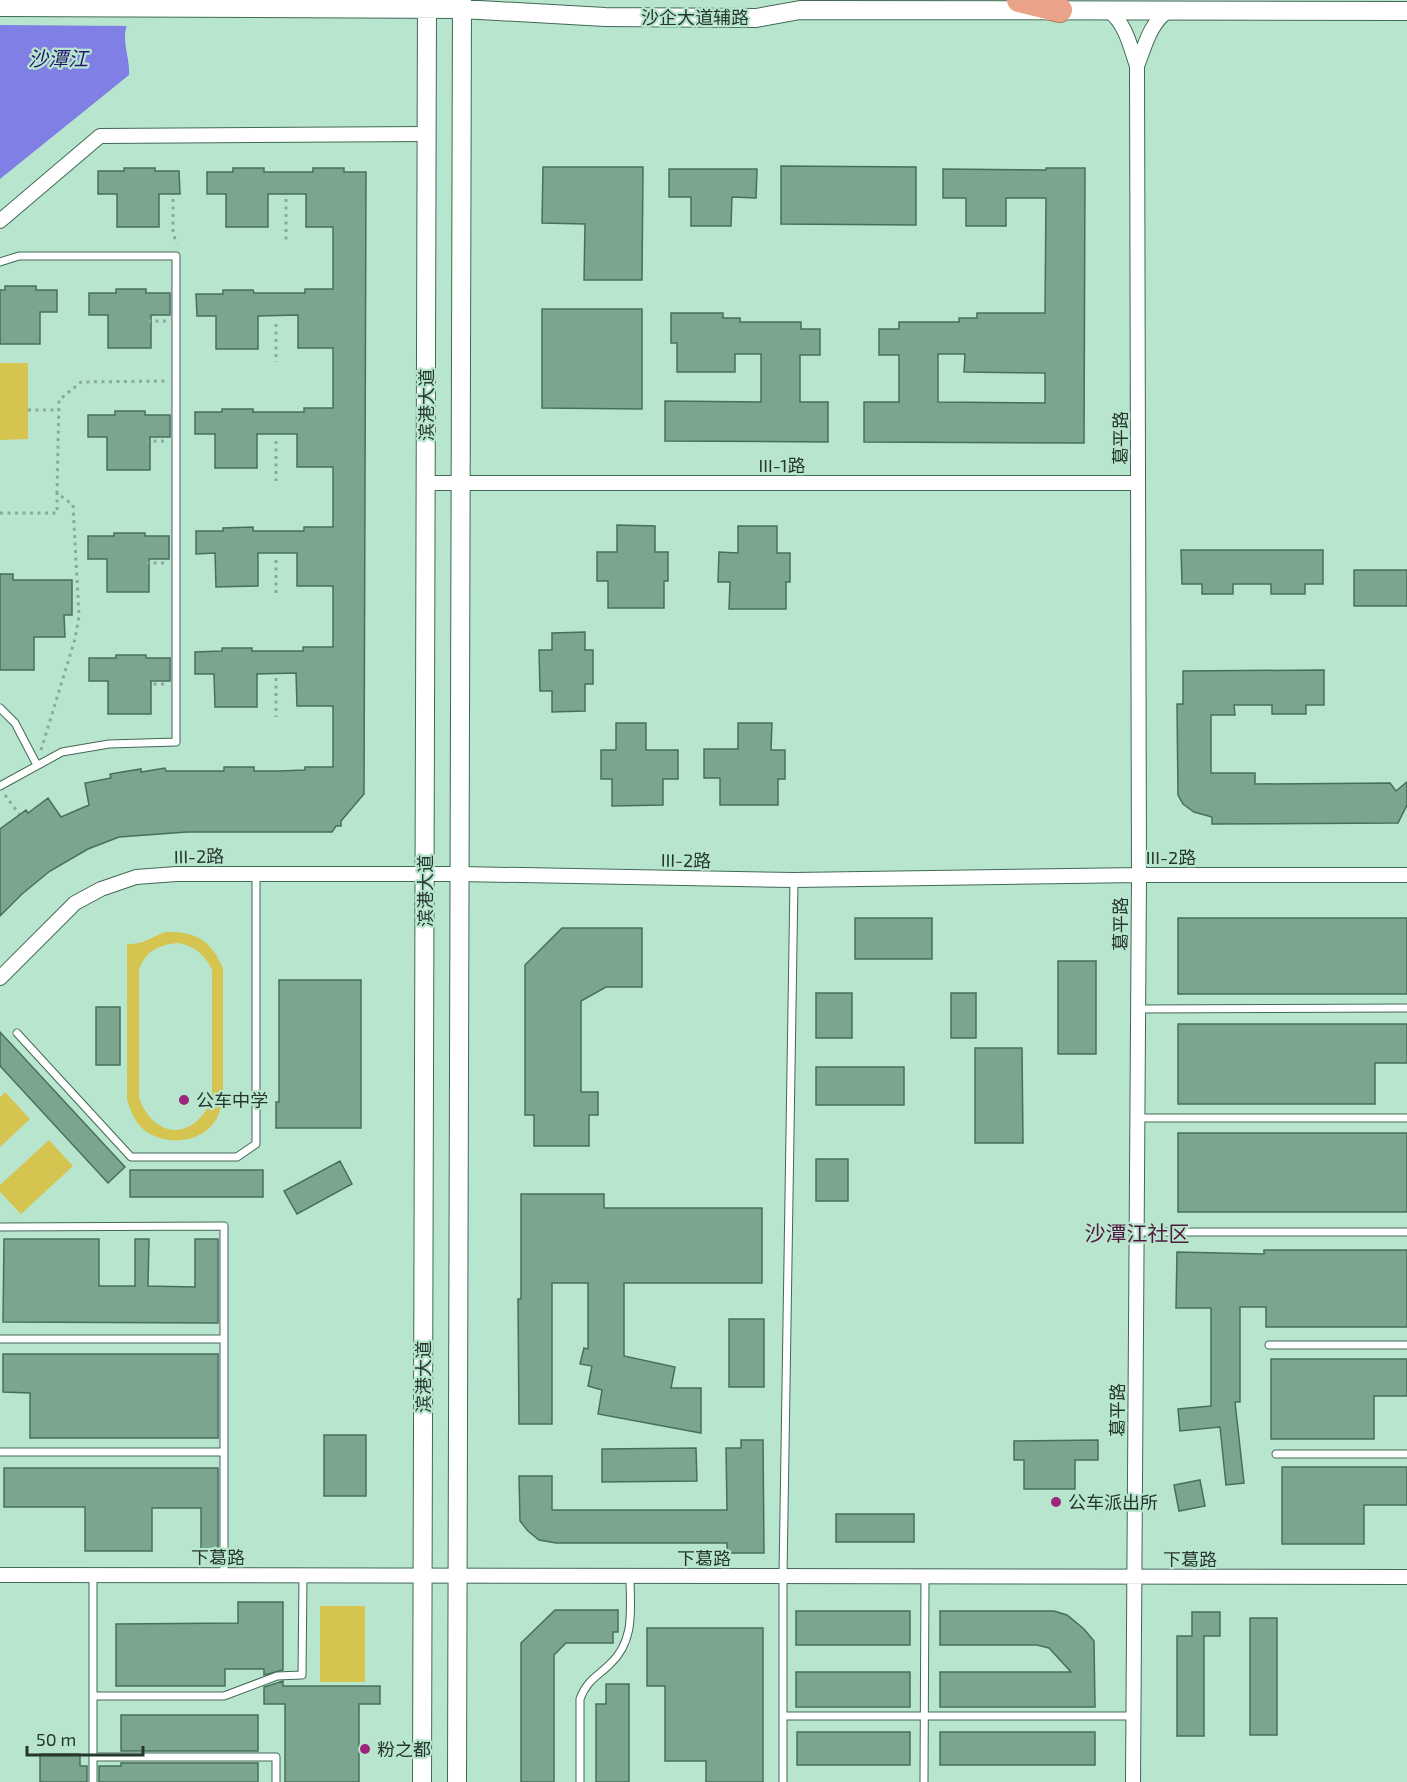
<svg xmlns="http://www.w3.org/2000/svg" width="1407" height="1782" font-family="'Exo 2','Noto Sans SC',sans-serif">
	<rect width="100%" height="100%" fill="#b8e5cd"/>
	<!-- green -->
	<path fill="#d5c450" fill-rule="evenodd" d="M 0,363 L 28,363 L 28,439 L 0,440 Z
		M 166,932 C 195,931 211,940 223,968 L 223,1100 C 221,1106 220,1112 217,1118 C 203,1144 165,1147 143,1129 C 134,1121 131,1111 127,1100 L 127,944 C 146,944 148,938 166,932 ZM 179,943 C 196,947 205,955 212,970 L 212,1098 C 196,1140 155,1141 139,1098 L 139,970 C 145,951 160,944 179,943 Z
		M 5,1092 L 30,1119 L 0,1147 L 0,1097 Z
		M 49,1140 L 73,1166 L 21,1214 L 0,1192 L 0,1185 Z
		M 320,1606 L 365,1606 L 365,1682 L 320,1682 Z"/>
	<!-- water -->
	<path fill="#7f7fe6" d="M 0,0 L 136,0 C 132,11 125,25 125,37 C 125,50 130,62 129,75 L 0,179 Z"/>
	<!-- pier -->
	<path fill="#b8e5cd" d="M 0,0 L 139,0 L 131,26 L 0,25 Z"/>
	<!-- building -->
	<path fill="#7ba58f" stroke="#47705b" stroke-width="1.5" fill-rule="evenodd" d="M 781,166 L 916,167 L 916,225 L 781,224 Z
		M 543,167 L 643,167 L 642,280 L 584,280 L 585,224 L 542,223 Z
		M 124,168 L 155,168 L 155,171 L 179,171 L 180,194 L 159,194 L 159,227 L 117,227 L 117,194 L 98,194 L 98,171 L 124,171 Z
		M 233,168 L 264,168 L 264,172 L 313,172 L 313,168 L 344,168 L 344,172 L 366,172 L 364,794 L 341,821 L 341,826 L 336,826 L 332,832 L 187,832 L 119,837 L 88,849 L 50,871 L 22,894 L 0,916 L 0,829 L 26,810 L 28,813 L 48,798 L 61,817 L 89,805 L 85,783 L 111,778 L 110,774 L 122,772 L 141,769 L 141,772 L 165,768 L 166,771 L 224,771 L 224,767 L 254,767 L 254,771 L 279,771 L 305,770 L 305,767 L 333,767 L 333,706 L 297,706 L 296,673 L 257,674 L 257,707 L 215,707 L 214,674 L 195,674 L 195,652 L 222,651 L 222,648 L 252,648 L 252,651 L 303,651 L 303,647 L 333,647 L 333,586 L 297,586 L 297,553 L 258,553 L 258,586 L 216,587 L 215,553 L 196,554 L 196,531 L 223,531 L 223,528 L 253,527 L 253,531 L 304,531 L 304,527 L 333,527 L 333,467 L 297,467 L 297,434 L 257,434 L 257,468 L 215,468 L 215,434 L 195,434 L 195,412 L 222,412 L 222,409 L 253,409 L 253,412 L 304,412 L 304,408 L 333,408 L 333,348 L 298,348 L 298,315 L 258,316 L 258,349 L 216,349 L 216,316 L 197,316 L 196,294 L 223,294 L 223,290 L 253,290 L 254,293 L 305,293 L 305,289 L 333,289 L 333,227 L 306,227 L 306,194 L 268,194 L 268,227 L 226,227 L 226,194 L 207,194 L 207,172 L 233,172 Z
		M 1046,168 L 1085,168 L 1084,443 L 864,442 L 864,402 L 899,402 L 899,355 L 879,355 L 879,329 L 899,329 L 899,322 L 959,322 L 959,318 L 977,318 L 977,313 L 1045,313 L 1046,198 L 1006,198 L 1006,226 L 966,226 L 966,198 L 943,198 L 943,169 L 1046,170 ZM 938,354 L 965,354 L 964,372 L 1045,373 L 1045,403 L 938,402 Z
		M 669,169 L 757,169 L 756,198 L 732,197 L 731,226 L 691,226 L 691,197 L 669,197 Z
		M 5,286 L 36,286 L 36,290 L 57,290 L 57,312 L 40,312 L 40,344 L 0,344 L 0,290 L 5,290 Z
		M 116,289 L 146,289 L 146,293 L 170,293 L 170,315 L 151,315 L 151,348 L 108,348 L 108,315 L 89,315 L 89,293 L 116,293 Z
		M 542,309 L 642,309 L 642,409 L 542,408 Z
		M 671,313 L 723,313 L 723,318 L 740,318 L 740,322 L 801,322 L 801,329 L 820,329 L 820,355 L 800,355 L 800,402 L 828,402 L 828,442 L 665,441 L 665,401 L 761,402 L 761,354 L 735,354 L 735,372 L 677,372 L 677,343 L 671,343 Z
		M 115,411 L 145,411 L 145,415 L 170,415 L 170,437 L 150,437 L 150,470 L 107,470 L 107,437 L 88,437 L 88,415 L 115,415 Z
		M 617,525 L 655,526 L 655,552 L 668,552 L 668,581 L 664,581 L 664,608 L 608,608 L 608,581 L 597,581 L 597,552 L 617,552 Z
		M 738,526 L 777,526 L 777,553 L 790,553 L 790,582 L 786,582 L 786,609 L 729,609 L 730,582 L 718,582 L 719,552 L 738,553 Z
		M 114,533 L 145,533 L 145,536 L 169,536 L 169,559 L 149,559 L 149,592 L 107,592 L 107,559 L 88,559 L 88,536 L 114,536 Z
		M 1181,550 L 1323,550 L 1323,584 L 1305,584 L 1305,594 L 1271,594 L 1271,584 L 1233,584 L 1233,594 L 1202,594 L 1202,584 L 1182,584 Z
		M 1354,570 L 1407,570 L 1407,606 L 1354,606 Z
		M 0,574 L 13,574 L 13,580 L 72,580 L 72,615 L 64,615 L 65,637 L 34,637 L 34,670 L 0,670 Z
		M 585,632 L 585,650 L 593,650 L 593,684 L 585,684 L 585,711 L 552,712 L 552,691 L 540,691 L 539,650 L 552,650 L 552,633 Z
		M 116,655 L 146,655 L 146,658 L 170,658 L 170,681 L 151,681 L 151,714 L 108,714 L 108,681 L 89,681 L 89,658 L 116,658 Z
		M 1324,670 L 1324,705 L 1306,705 L 1306,714 L 1272,714 L 1272,705 L 1234,705 L 1235,715 L 1211,715 L 1211,773 L 1255,773 L 1255,784 L 1390,783 L 1396,791 L 1407,782 L 1407,805 L 1398,823 L 1212,824 L 1212,817 L 1194,812 L 1183,804 L 1178,795 L 1177,704 L 1183,704 L 1183,671 Z
		M 616,723 L 646,723 L 646,750 L 678,750 L 678,779 L 663,779 L 663,805 L 612,806 L 612,779 L 601,779 L 601,750 L 616,750 Z
		M 738,723 L 772,723 L 771,750 L 785,750 L 785,779 L 778,779 L 778,805 L 720,805 L 720,778 L 704,778 L 704,749 L 738,749 Z
		M 855,918 L 932,918 L 932,959 L 855,959 Z
		M 1178,918 L 1407,918 L 1407,994 L 1178,994 Z
		M 562,928 L 642,928 L 642,987 L 606,987 L 581,1001 L 581,1092 L 598,1092 L 598,1115 L 589,1115 L 589,1146 L 534,1146 L 534,1115 L 525,1115 L 525,965 Z
		M 1058,961 L 1096,961 L 1096,1054 L 1058,1054 Z
		M 279,980 L 361,980 L 361,1128 L 276,1128 L 276,1102 L 279,1102 Z
		M 816,993 L 852,993 L 852,1038 L 816,1038 Z
		M 951,993 L 976,993 L 976,1038 L 951,1038 Z
		M 96,1007 L 120,1007 L 120,1065 L 96,1065 Z
		M 1178,1024 L 1407,1024 L 1407,1063 L 1375,1063 L 1375,1104 L 1178,1104 Z
		M 0,1032 L 125,1167 L 108,1183 L 0,1066 Z
		M 975,1048 L 1022,1048 L 1023,1143 L 975,1143 Z
		M 816,1067 L 904,1067 L 904,1105 L 816,1105 Z
		M 1178,1133 L 1407,1133 L 1407,1212 L 1178,1212 Z
		M 816,1159 L 848,1159 L 848,1201 L 816,1201 Z
		M 340,1161 L 352,1184 L 297,1214 L 284,1191 Z
		M 130,1170 L 263,1170 L 263,1197 L 130,1197 Z
		M 521,1194 L 604,1194 L 604,1208 L 762,1208 L 762,1283 L 624,1283 L 624,1356 L 675,1367 L 671,1388 L 701,1388 L 701,1433 L 598,1414 L 602,1390 L 588,1386 L 592,1366 L 580,1364 L 584,1348 L 588,1349 L 588,1283 L 552,1283 L 552,1424 L 519,1424 L 518,1299 L 521,1299 Z
		M 4,1239 L 99,1239 L 99,1286 L 135,1286 L 135,1239 L 149,1239 L 148,1286 L 195,1287 L 195,1239 L 218,1239 L 218,1323 L 3,1322 Z
		M 1264,1250 L 1407,1250 L 1407,1327 L 1266,1327 L 1266,1307 L 1240,1307 L 1240,1402 L 1235,1402 L 1244,1483 L 1226,1485 L 1220,1427 L 1180,1431 L 1178,1409 L 1211,1406 L 1211,1308 L 1176,1308 L 1177,1252 L 1264,1254 Z
		M 729,1319 L 764,1319 L 764,1387 L 729,1387 Z
		M 3,1354 L 218,1354 L 218,1438 L 30,1438 L 30,1393 L 3,1392 Z
		M 1271,1359 L 1407,1359 L 1407,1396 L 1374,1396 L 1374,1439 L 1271,1439 Z
		M 324,1435 L 366,1435 L 366,1496 L 324,1496 Z
		M 741,1440 L 763,1440 L 764,1553 L 727,1553 L 727,1543 L 556,1543 L 539,1540 L 528,1531 L 520,1521 L 519,1476 L 552,1476 L 552,1510 L 727,1510 L 726,1448 L 741,1448 Z
		M 1098,1440 L 1098,1460 L 1075,1460 L 1075,1489 L 1024,1489 L 1024,1460 L 1014,1460 L 1014,1441 Z
		M 696,1448 L 697,1481 L 602,1482 L 602,1449 Z
		M 1282,1467 L 1407,1467 L 1407,1505 L 1364,1505 L 1364,1544 L 1282,1544 Z
		M 4,1468 L 218,1468 L 218,1551 L 201,1551 L 201,1508 L 152,1508 L 152,1551 L 85,1551 L 85,1507 L 4,1507 Z
		M 1200,1480 L 1205,1506 L 1179,1511 L 1174,1485 Z
		M 836,1514 L 914,1514 L 914,1542 L 836,1542 Z
		M 238,1602 L 283,1602 L 283,1670 L 264,1675 L 264,1669 L 225,1669 L 225,1686 L 116,1686 L 116,1624 L 238,1623 Z
		M 555,1610 L 618,1610 L 618,1632 L 613,1632 L 613,1643 L 566,1643 L 554,1655 L 554,1782 L 521,1782 L 521,1643 Z
		M 796,1611 L 910,1611 L 910,1645 L 796,1645 Z
		M 940,1611 L 1054,1611 L 1067,1615 L 1084,1629 L 1094,1641 L 1095,1707 L 940,1707 L 940,1672 L 1071,1672 L 1049,1648 L 1037,1645 L 940,1645 Z
		M 1192,1612 L 1220,1612 L 1220,1636 L 1204,1636 L 1204,1736 L 1177,1736 L 1177,1636 L 1192,1636 Z
		M 1250,1618 L 1277,1618 L 1277,1735 L 1250,1735 Z
		M 647,1628 L 763,1628 L 763,1782 L 706,1782 L 706,1761 L 665,1761 L 665,1686 L 647,1686 Z
		M 796,1672 L 910,1672 L 910,1707 L 796,1707 Z
		M 283,1681 L 283,1686 L 380,1686 L 380,1704 L 359,1704 L 359,1782 L 285,1782 L 285,1704 L 264,1704 L 264,1687 Z
		M 606,1684 L 629,1684 L 629,1782 L 596,1782 L 596,1704 L 606,1704 Z
		M 121,1715 L 258,1715 L 258,1751 L 121,1751 Z
		M 797,1732 L 910,1732 L 910,1765 L 797,1765 Z
		M 940,1732 L 1095,1732 L 1095,1765 L 940,1765 Z
		M 40,1754 L 80,1754 L 80,1766 L 87,1766 L 87,1782 L 40,1782 Z
		M 121,1763 L 258,1763 L 258,1782 L 99,1782 L 99,1766 L 121,1766 Z"/>
	<g fill="none" stroke-linecap="round" stroke-linejoin="round">
		<!-- lane casing -->
		<g stroke="#416a55" stroke-width="9">
			<path id="lane" d="M 0,262 L 19,256 L 176,256 L 176,742 L 109,744 L 62,752 L 0,786
				M 0,708 L 15,723 L 37,765
				M 1138,1009 L 1407,1008
				M 17,1033 L 131,1157 L 237,1157 L 256,1144 L 256,874
				M 1137,1118 L 1407,1118
				M 0,1227 L 224,1226 L 224,1575
				M 1136,1232 L 1407,1232
				M 0,1339 L 224,1339
				M 1269,1345 L 1407,1345
				M 0,1452 L 224,1452
				M 1276,1454 L 1407,1454
				M 93,1575 L 93,1782
				M 93,1696 L 224,1696 L 277,1676 L 302,1675 L 303,1576
				M 783,1716 L 1133,1716
				M 93,1757 L 276,1757 L 276,1782
				M 580,1782 L 580,1699 C 587,1680 597,1677 610,1664 C 636,1640 630,1608 630,1576
				M 783,1782 L 783,1576 L 794,880
				M 924,1782 L 925,1576"/>
		</g>
		<!-- street casing -->
		<g stroke="#416a55" stroke-width="16">
			<path id="street" d="M 1109,11 C 1126,24 1130,46 1137,66 L 1139,875 L 1133,1782
				M 1137,66 C 1145,46 1150,23 1168,11
				M 0,221 L 100,136 L 427,134
				M 426,483 L 1138,483
				M 0,978 L 75,903 L 101,889 L 136,877 L 176,874 L 460,874 L 794,880 L 1139,875 L 1407,875
				M 0,1575 L 1407,1577"/>
		</g>
		<!-- secondary casing -->
		<g stroke="#416a55" stroke-width="20">
			<path id="secondary" d="M 0,7 L 462,9 L 605,17 L 756,18 L 800,10 L 1407,11
				M 422,1782 L 427,0
				M 457,1782 L 462,0"/>
		</g>
		<!-- highway casing -->
		<g stroke="#a57d68" stroke-width="26">
			<path id="highway" d="M 1019,0 L 1060,10"/>
		</g>
		<!-- path -->
		<path stroke="#87ab98" stroke-width="3" stroke-dasharray="3 4.5" stroke-linecap="butt" d="M 173,199 L 173,231 L 176,244
			M 286,199 L 286,244
			M 148,321 L 167,321
			M 276,324 L 276,362
			M 28,410 L 59,410
			M 146,441 L 165,441
			M 276,441 L 276,481
			M 0,513 L 57,513 L 57,493
			M 276,560 L 276,594
			M 146,563 L 165,563
			M 276,678 L 276,717
			M 146,684 L 165,684
			M 41,750 L 75,639 L 79,616 L 73,505 L 57,493 L 59,400 L 81,382 L 165,381
			M 5,795 L 19,814"/>
		<!-- lane -->
		<use href="#lane" stroke="#fff" stroke-width="7"/>
		<!-- street -->
		<use href="#street" stroke="#fff" stroke-width="14"/>
		<!-- secondary -->
		<use href="#secondary" stroke="#fff" stroke-width="18"/>
		<!-- highway -->
		<use href="#highway" stroke="#eaa288" stroke-width="24"/>
	</g>
	<!-- markers -->
	<g fill="#9d257d" stroke="#b8e5cd" stroke-width="2">
		<circle cx="184" cy="1100" r="6"/>
		<circle cx="1056" cy="1502" r="6"/>
		<circle cx="365" cy="1749" r="6"/>
	</g>
	<g text-anchor="middle" dominant-baseline="central" stroke-width="4.5" stroke-linejoin="round" paint-order="stroke">
		<!-- street labels -->
		<g font-size="18" fill="#26372e" stroke="#b8e5cd">
			<text x="695" y="17">沙企大道辅路</text>
			<text transform="translate(426 405) rotate(-90)">滨港大道</text>
			<text transform="translate(1120 438) rotate(-90)">葛平路</text>
			<text x="782" y="465">III-1路</text>
			<text transform="translate(199 856) rotate(-1)">III-2路</text>
			<text x="1171" y="857">III-2路</text>
			<text transform="translate(686 860) rotate(1)">III-2路</text>
			<text transform="translate(425 891) rotate(-90)">滨港大道</text>
			<text transform="translate(1120 924) rotate(-90)">葛平路</text>
			<text transform="translate(423 1377) rotate(-90)">滨港大道</text>
			<text transform="translate(1117 1410) rotate(-90)">葛平路</text>
			<text x="218" y="1557">下葛路</text>
			<text x="704" y="1558">下葛路</text>
			<text x="1190" y="1559">下葛路</text>
		</g>
		<!-- poi labels -->
		<g font-size="18" fill="#26372e" stroke="#b8e5cd" text-anchor="start">
			<text x="196" y="1100">公车中学</text>
			<text x="1068" y="1502">公车派出所</text>
			<text x="377" y="1749">粉之都</text>
		</g>
		<!-- water labels -->
		<g font-size="20" font-style="italic" fill="#261671" stroke="#b8e5cd">
			<text x="58" y="58">沙潭江</text>
		</g>
		<!-- quarter labels -->
		<g font-size="21" fill="#501740" stroke="#b8e5cd">
			<text x="1137" y="1232">沙潭江社区</text>
		</g>
	</g>
	<!-- scale -->
	<path d="M27 1746v9h116v-9" fill="none" stroke="#26372e" stroke-width="3"/>
	<text x="36" y="1746" font-size="18" fill="#26372e" stroke="#b8e5cd" stroke-width="4.5" paint-order="stroke">50 m</text>
</svg>
